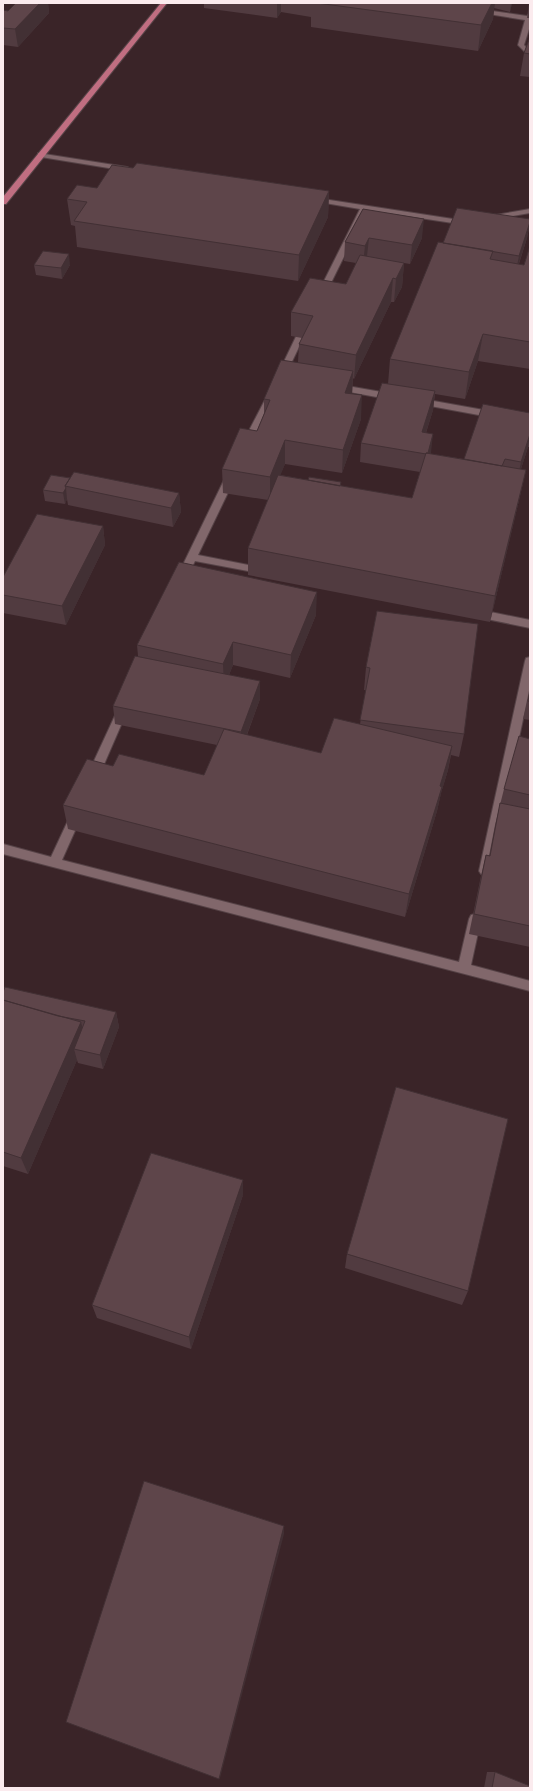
<svg xmlns="http://www.w3.org/2000/svg" width="533" height="1791" font-family="Barlow,sans-serif">
	<rect width="100%" height="100%" fill="#3a2428"/>
	<g fill="none" stroke-linecap="round" stroke-linejoin="round">
		<!-- minor casing -->
		<g stroke="#554246" stroke-width="2">
			<path id="minor" d="M 478,9 L 527,16 L 530,13 L 530,26 L 524,45 L 530,51 L 530,57 L 518,45 L 525,20 L 476,12 L 475,11 Z
				M 38,153 L 127,167 L 131,169 L 127,171 L 41,157 L 38,157 Z
				M 310,197 L 466,221 L 470,223 L 466,225 L 367,210 L 325,295 L 321,297 L 317,295 L 360,209 L 313,201 L 310,201 Z
				M 530,209 L 530,213 L 490,220 L 486,218 L 490,216 Z
				M 306,321 L 310,324 L 286,374 L 282,377 L 279,376 L 278,374 L 302,324 Z
				M 336,384 L 393,394 L 397,397 L 393,400 L 333,389 L 332,387 Z
				M 272,391 L 276,394 L 251,446 L 246,449 L 243,448 L 241,446 L 268,394 Z
				M 417,398 L 495,412 L 499,415 L 495,418 L 414,403 L 413,401 Z
				M 230,475 L 235,478 L 198,555 L 264,568 L 269,571 L 264,574 L 195,561 L 185,581 L 177,581 L 176,579 L 225,478 Z
				M 476,609 L 530,620 L 530,628 L 472,616 L 471,613 Z
				M 530,657 L 530,686 L 491,871 L 489,874 L 485,876 L 481,874 L 479,871 L 525,661 L 526,658 Z
				M 123,705 L 127,706 L 128,709 L 99,776 L 97,779 L 93,780 L 89,779 L 87,776 L 118,709 L 119,706 Z
				M 76,810 L 80,812 L 82,815 L 62,860 L 459,962 L 469,919 L 471,915 L 475,914 L 479,915 L 481,919 L 471,965 L 530,981 L 530,991 L 3,854 L 3,844 L 51,857 L 72,812 Z"/>
		</g>
		<!-- major casing -->
		<g stroke="#554246" stroke-width="2">
			<path id="major" d="M 161,3 L 167,3 L 6,204 L 3,204 L 3,197 Z"/>
		</g>
		<!-- minor -->
		<use href="#minor" fill="#81676b" fill-rule="evenodd"/>
		<!-- major -->
		<use href="#major" fill="#c06e81" fill-rule="evenodd"/>
	</g>
	<!-- wall -->
	<path fill="#513b40" d="M 16,3 L 48,3 L 49,13 L 18,47 L 3,45 L 3,10 L 8,11 Z
		M 204,3 L 512,3 L 510,12 L 494,8 L 493,19 L 478,51 L 311,27 L 311,17 L 281,12 L 277,18 L 204,8 Z
		M 529,3 L 530,3 L 530,18 L 527,18 Z
		M 530,37 L 530,77 L 520,76 L 524,53 Z
		M 133,168 L 329,191 L 328,217 L 298,281 L 77,247 L 75,226 L 71,225 L 67,199 L 97,188 Z
		M 363,209 L 422,238 L 410,264 L 404,263 L 402,287 L 394,302 L 391,302 L 354,379 L 353,378 L 352,394 L 361,419 L 342,473 L 285,464 L 280,475 L 308,480 L 341,482 L 341,486 L 412,498 L 420,472 L 360,462 L 361,443 L 388,384 L 390,359 L 443,243 L 530,219 L 530,224 L 527,238 L 519,264 L 524,265 L 530,246 L 530,369 L 478,361 L 465,399 L 435,394 L 433,410 L 426,433 L 431,454 L 464,459 L 530,413 L 530,447 L 528,447 L 521,469 L 526,470 L 520,496 L 490,622 L 248,575 L 248,548 L 268,500 L 223,493 L 222,469 L 257,431 L 264,414 L 264,399 L 298,362 L 299,344 L 302,338 L 291,336 L 291,312 L 346,284 L 356,263 L 344,261 L 345,242 Z
		M 34,265 L 70,265 L 62,279 L 36,275 Z
		M 51,475 L 179,493 L 181,512 L 173,527 L 68,505 L 67,499 L 65,504 L 45,501 L 43,490 Z
		M 103,526 L 105,545 L 66,625 L 3,613 L 3,577 Z
		M 377,611 L 464,734 L 459,757 L 451,755 L 448,770 L 441,793 L 437,811 L 405,917 L 68,829 L 63,805 L 113,766 L 204,775 L 217,745 L 115,724 L 113,706 L 138,656 L 137,645 L 316,615 L 290,678 L 233,665 L 229,675 L 260,681 L 260,699 L 247,735 L 321,753 L 360,724 L 366,690 L 364,690 L 366,667 Z
		M 530,691 L 530,720 L 523,719 Z
		M 530,739 L 530,947 L 469,934 L 481,876 L 486,855 L 489,856 L 495,825 L 504,789 Z
		M 3,992 L 116,1012 L 119,1027 L 103,1069 L 78,1063 L 77,1060 L 28,1174 L 3,1166 Z
		M 243,1195 L 191,1349 L 97,1318 L 92,1305 Z
		M 347,1254 L 468,1291 L 462,1305 L 345,1268 Z
		M 487,1772 L 495,1772 L 530,1788 L 484,1788 Z"/>
	<!-- shaded-wall -->
	<path fill="#423034" d="M 40,3 L 48,3 L 49,13 L 18,47 L 15,29 Z
		M 277,3 L 281,3 L 281,12 L 277,18 Z
		M 492,3 L 495,3 L 493,19 L 478,51 L 481,25 Z
		M 511,3 L 512,3 L 510,12 Z
		M 329,191 L 328,217 L 298,281 L 299,255 Z
		M 424,219 L 422,238 L 410,264 L 412,245 Z
		M 530,222 L 527,238 L 515,275 L 519,256 Z
		M 369,238 L 367,256 L 363,264 L 365,246 Z
		M 69,254 L 70,265 L 62,279 L 61,268 Z
		M 404,263 L 402,287 L 394,302 L 396,279 Z
		M 393,278 L 391,302 L 354,379 L 356,355 Z
		M 483,334 L 478,361 L 465,399 L 469,372 Z
		M 353,371 L 352,395 L 345,393 Z
		M 435,391 L 433,410 L 420,451 L 422,432 Z
		M 362,395 L 361,419 L 342,473 L 343,450 Z
		M 433,434 L 431,453 L 425,473 L 428,454 Z
		M 530,434 L 528,447 L 517,481 L 521,462 Z
		M 285,440 L 285,464 L 270,501 L 270,477 Z
		M 526,470 L 520,496 L 490,622 L 495,596 Z
		M 66,488 L 67,499 L 65,504 L 63,493 Z
		M 179,493 L 181,512 L 173,527 L 171,508 Z
		M 103,526 L 105,545 L 66,625 L 62,606 Z
		M 317,592 L 316,615 L 290,678 L 291,655 Z
		M 233,642 L 233,665 L 224,687 L 223,664 Z
		M 260,681 L 260,699 L 241,750 L 241,732 Z
		M 452,746 L 448,770 L 441,793 L 437,811 L 405,917 L 409,894 L 440,786 Z
		M 116,1012 L 119,1027 L 103,1069 L 100,1055 Z
		M 81,1022 L 86,1041 L 74,1049 L 77,1060 L 28,1174 L 21,1158 Z
		M 243,1180 L 243,1195 L 191,1349 L 189,1337 Z
		M 284,1526 L 284,1534 L 220,1778 L 219,1779 Z"/>
	<!-- building -->
	<path fill="#5e454a" stroke="#423034" d="M 16,3 L 40,3 L 15,29 L 3,28 L 3,10 L 8,11 Z
		M 317,3 L 492,3 L 481,25 Z
		M 530,37 L 530,54 L 524,53 Z
		M 137,163 L 329,191 L 299,255 L 74,221 L 87,202 L 67,199 L 77,185 L 97,188 L 112,165 L 133,168 Z
		M 457,208 L 530,219 L 530,222 L 519,256 L 443,243 Z
		M 363,209 L 424,219 L 412,245 L 369,238 L 365,246 L 345,242 Z
		M 438,242 L 493,251 L 490,259 L 524,265 L 530,246 L 530,342 L 483,334 L 469,372 L 390,359 Z
		M 43,251 L 69,254 L 61,268 L 34,265 Z
		M 360,255 L 404,263 L 396,279 L 393,278 L 356,355 L 299,344 L 313,316 L 291,312 L 310,278 L 346,284 Z
		M 281,360 L 353,371 L 345,393 L 362,395 L 343,450 L 285,440 L 270,477 L 222,469 L 240,428 L 257,431 L 270,400 L 264,399 Z
		M 382,383 L 435,391 L 422,432 L 433,434 L 428,453 L 426,453 L 426,454 L 361,443 Z
		M 483,404 L 530,413 L 530,434 L 521,462 L 505,459 L 502,466 L 464,459 Z
		M 426,453 L 526,470 L 495,596 L 248,548 L 278,475 L 412,498 Z
		M 74,472 L 179,493 L 171,508 L 65,486 Z
		M 51,475 L 70,478 L 65,486 L 66,488 L 63,493 L 43,490 Z
		M 309,477 L 341,482 L 340,486 L 308,480 Z
		M 37,514 L 103,526 L 62,606 L 3,595 L 3,577 Z
		M 179,562 L 317,592 L 291,655 L 233,642 L 223,664 L 137,645 Z
		M 377,611 L 478,624 L 464,734 L 360,720 L 370,668 L 366,667 Z
		M 135,656 L 260,681 L 241,732 L 113,706 Z
		M 530,691 L 530,702 L 528,701 Z
		M 334,718 L 452,746 L 440,786 L 442,787 L 409,894 L 63,805 L 87,759 L 113,766 L 119,754 L 204,775 L 224,729 L 321,753 Z
		M 519,736 L 530,739 L 530,795 L 504,789 Z
		M 500,803 L 530,809 L 530,926 L 474,914 L 486,855 L 490,856 Z
		M 5,987 L 116,1012 L 100,1055 L 74,1049 L 85,1021 L 58,1016 L 3,1000 L 3,992 Z
		M 3,1000 L 81,1022 L 21,1158 L 3,1152 Z
		M 396,1087 L 508,1119 L 468,1291 L 347,1254 Z
		M 151,1153 L 243,1180 L 189,1337 L 92,1305 Z
		M 144,1481 L 284,1526 L 219,1779 L 66,1722 Z
		M 495,1772 L 530,1786 L 530,1788 L 492,1788 Z"/>
	<!-- border -->
	<rect width="533" height="1791" fill="none" stroke="#fbebee" stroke-width="8"/>
</svg>
